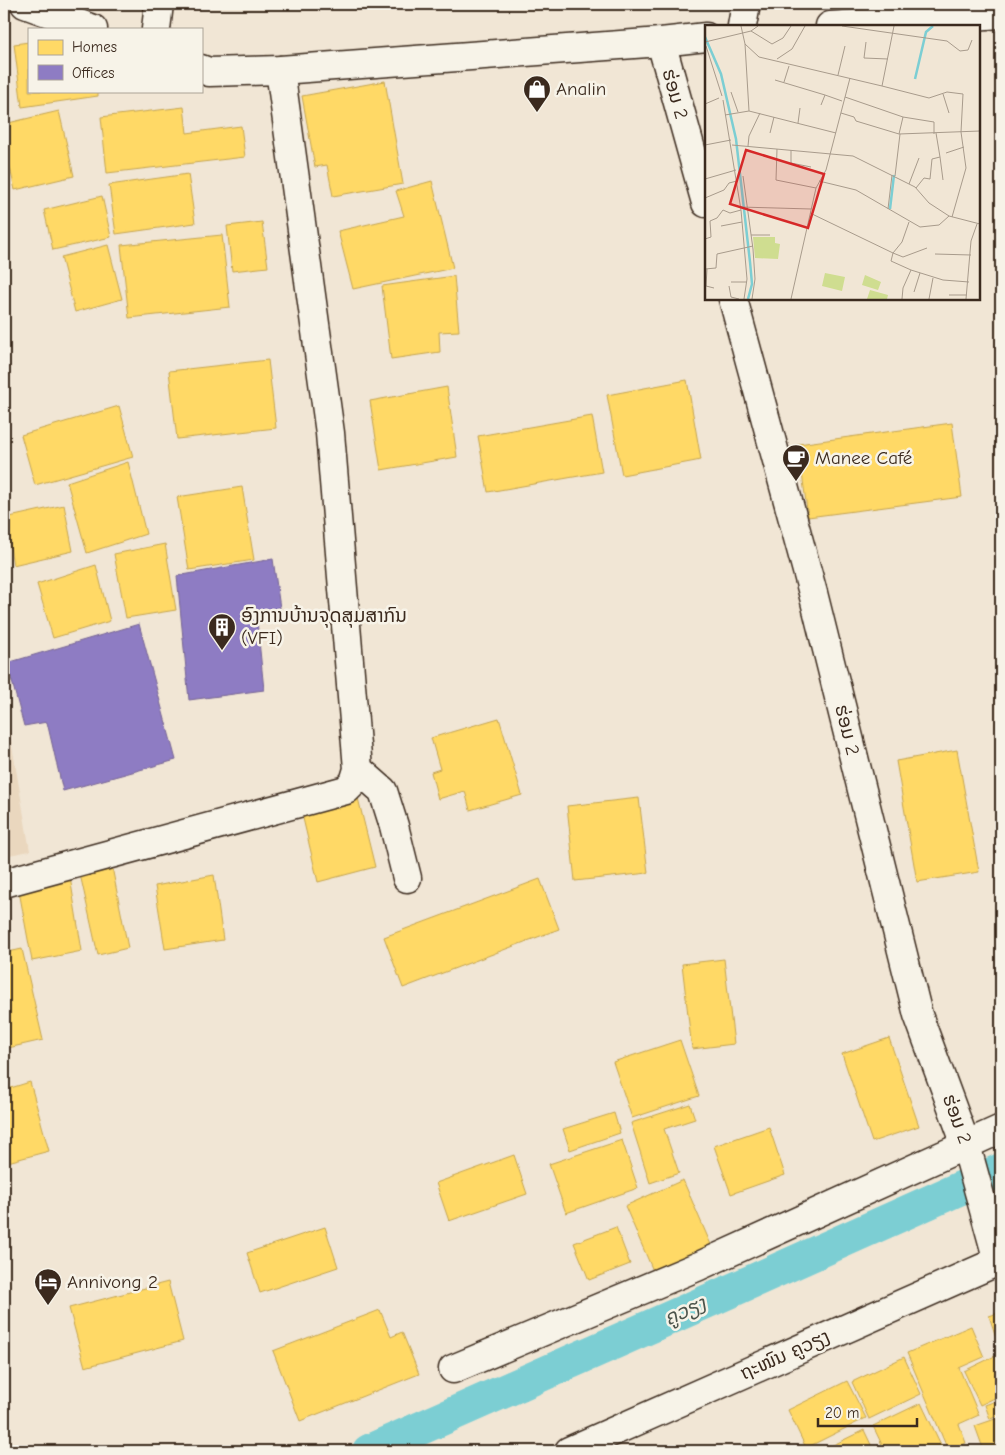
<svg xmlns="http://www.w3.org/2000/svg" width="1005" height="1455" font-family="'Comic Neue','Noto Sans Lao',sans-serif">
	<rect width="100%" height="100%" fill="#f1e6d5"/>
	<filter id="ink" filterUnits="userSpaceOnUse"><feTurbulence type="fractalNoise" baseFrequency=".02" numOctaves="2"/><feDisplacementMap in="SourceGraphic" scale="10" xChannelSelector="R" yChannelSelector="G"/><feConvolveMatrix kernelMatrix="1 2 1 2 8 2 1 2 1" color-interpolation-filters="sRGB"/></filter>
	<g filter="url(#ink)">
		<!-- built -->
		<path fill="#ead7be" d="M 4,699 L 30,851 L 4,856 Z"/>
		<!-- homes -->
		<path fill="#ffd966" stroke="#c4a450" d="M 29,42 L 29,91 L 98,91 L 98,96 L 22,107 L 14,44 Z
			M 385,81 L 403,184 L 333,196 L 327,165 L 315,167 L 302,96 Z
			M 184,107 L 187,133 L 241,126 L 245,157 L 107,173 L 101,117 Z
			M 59,111 L 74,176 L 15,190 L 8,159 L 4,160 L 4,124 Z
			M 188,174 L 195,223 L 116,234 L 109,185 Z
			M 432,181 L 453,268 L 353,289 L 338,231 L 404,216 L 396,191 Z
			M 102,196 L 111,237 L 53,250 L 44,210 Z
			M 262,222 L 268,267 L 232,271 L 227,226 Z
			M 222,235 L 230,307 L 129,318 L 121,245 Z
			M 108,245 L 122,299 L 75,312 L 61,257 Z
			M 454,276 L 459,331 L 439,332 L 440,352 L 391,359 L 382,286 Z
			M 268,360 L 276,428 L 177,439 L 169,371 Z
			M 687,380 L 701,460 L 622,475 L 607,395 Z
			M 447,387 L 457,457 L 381,470 L 370,401 Z
			M 119,406 L 133,457 L 35,485 L 21,435 Z
			M 592,416 L 602,472 L 488,492 L 478,436 Z
			M 952,423 L 962,497 L 808,517 L 798,444 Z
			M 128,462 L 146,534 L 87,553 L 67,482 Z
			M 242,487 L 254,560 L 189,570 L 177,497 Z
			M 64,505 L 73,551 L 13,565 L 5,518 Z
			M 165,544 L 176,610 L 126,618 L 114,554 Z
			M 96,565 L 110,621 L 53,638 L 37,584 Z
			M 499,718 L 522,795 L 470,810 L 465,791 L 438,799 L 431,772 L 440,769 L 431,738 Z
			M 957,750 L 979,872 L 917,882 L 896,761 Z
			M 358,798 L 375,867 L 318,882 L 302,814 Z
			M 639,798 L 648,873 L 575,881 L 567,806 Z
			M 112,867 L 128,948 L 98,955 L 80,874 Z
			M 214,875 L 223,940 L 165,949 L 155,886 Z
			M 70,877 L 82,951 L 32,961 L 19,891 Z
			M 540,879 L 559,929 L 403,988 L 384,937 Z
			M 22,949 L 43,1040 L 8,1048 L 4,1029 L 4,953 Z
			M 724,959 L 734,1044 L 692,1049 L 682,964 Z
			M 889,1038 L 919,1126 L 872,1142 L 842,1054 Z
			M 680,1040 L 699,1096 L 632,1118 L 613,1062 Z
			M 30,1082 L 49,1151 L 4,1163 L 4,1090 Z
			M 690,1104 L 695,1119 L 664,1129 L 679,1173 L 650,1183 L 631,1123 Z
			M 614,1113 L 620,1133 L 570,1150 L 563,1129 Z
			M 769,1127 L 785,1175 L 731,1194 L 714,1146 Z
			M 622,1140 L 638,1188 L 566,1213 L 549,1164 Z
			M 514,1155 L 527,1194 L 449,1221 L 436,1183 Z
			M 683,1180 L 712,1247 L 654,1273 L 625,1206 Z
			M 325,1227 L 338,1267 L 260,1293 L 247,1253 Z
			M 616,1227 L 630,1264 L 589,1280 L 574,1243 Z
			M 168,1282 L 183,1341 L 85,1367 L 69,1308 Z
			M 380,1310 L 391,1337 L 402,1332 L 419,1374 L 300,1421 L 273,1351 Z
			M 1001,1312 L 1001,1352 L 989,1316 Z
			M 971,1326 L 984,1357 L 959,1368 L 979,1415 L 959,1424 L 966,1443 L 948,1450 L 907,1353 Z
			M 995,1356 L 1001,1370 L 1001,1395 L 980,1405 L 964,1371 Z
			M 904,1357 L 921,1394 L 869,1419 L 852,1382 Z
			M 847,1381 L 866,1418 L 806,1448 L 788,1410 Z
			M 1001,1399 L 1001,1415 L 990,1419 L 985,1405 Z
			M 921,1403 L 944,1451 L 885,1451 L 873,1426 Z
			M 1001,1417 L 1001,1451 L 984,1451 L 975,1426 Z
			M 864,1430 L 874,1451 L 821,1451 Z
			M 706,1446 L 708,1451 L 691,1451 Z"/>
		<!-- offices -->
		<path fill="#8e7cc3" stroke="#756392" d="M 273,559 L 280,608 L 256,611 L 264,690 L 189,700 L 177,576 Z
			M 139,624 L 176,760 L 63,791 L 47,722 L 24,726 L 7,663 Z"/>
		<g fill="none" stroke-linecap="round" stroke-linejoin="round">
			<!-- canal -->
			<path stroke="#7cced3" stroke-width="34" d="M 369,1451 L 717,1297 L 1001,1170"/>
			<!-- minor casing -->
			<g stroke="#3b2a1e" stroke-width="31">
				<path id="minor" d="M 742,26 L 746,4
					M 156,29 L 159,4
					M 661,42 L 706,203
					M 733,299 L 813,593 L 918,1015 L 966,1145 L 998,1261
					M 358,769 L 383,791 L 394,826 L 407,878
					M 4,883 L 346,790 L 354,782 L 358,769 L 330,433 L 280,70
					M 453,1369 L 699,1266 L 1001,1129"/>
			</g>
			<!-- tertiary casing -->
			<g stroke="#3b2a1e" stroke-width="31">
				<path id="tertiary" d="M 25,4 L 93,29
					M 830,26 L 1001,14
					M 201,69 L 209,72 L 280,70 L 661,42 L 706,37
					M 569,1451 L 1001,1260"/>
			</g>
			<!-- minor -->
			<use href="#minor" stroke="#f7f3e8" stroke-width="28"/>
			<!-- tertiary -->
			<use href="#tertiary" stroke="#f7f3e8" stroke-width="28"/>
		</g>
	</g>
	<!-- icons -->
	<defs>
		<g id="shop-pin" transform="scale(1.4375)"><path d="M0 17L-7.5 6A9.5 9.5 0 1 1 7.5 6Z" fill="#3b2a1e" stroke="#f7f3e8"/><path d="M-5-2.5h2.3a2.7 3.5 0 0 1 5.4 0H5L5.5 6h-11ZM-1.5-2.5h3a1.5 2.3 0 0 0-3 0Z" fill="#fff"/></g>
		<g id="cafe-pin" transform="scale(1.4375)"><path d="M0 17L-7.5 6A9.5 9.5 0 1 1 7.5 6Z" fill="#3b2a1e" stroke="#f7f3e8"/><path d="M-5.5-4.5H6V0H3Q3 3.5 0 3.5H-2.5Q-5.5 3.5-5.5 0ZM3-3.2v2h1.7v-2ZM-6 4.5H4V6H-6Z" fill="#fff"/></g>
		<g id="building-pin" transform="scale(1.4375)"><path d="M0 17L-7.5 6A9.5 9.5 0 1 1 7.5 6Z" fill="#3b2a1e" stroke="#f7f3e8"/><path d="M-4-6H4V6H1V3H-1V6H-4ZM-2.5-4.3h1.7v1.8h-1.7ZM.8-4.3h1.7v1.8H.8ZM-2.5-1h1.7V.8h-1.7ZM.8-1h1.7V.8H.8Z" fill="#fff"/></g>
		<g id="hotel-pin" transform="scale(1.4375)"><path d="M0 17L-7.5 6A9.5 9.5 0 1 1 7.5 6Z" fill="#3b2a1e" stroke="#f7f3e8"/><path d="M-6-4.5h1.5V1H6V5H4.5V3h-9V5H-6ZM-4 0a1.8 1.8 0 1 1 3.6 0ZM.5 0V-2.5h3Q6-2.5 6 0Z" fill="#fff"/></g>
	</defs>
	<g fill-rule="evenodd">
		<use href="#shop-pin" x="537" y="89"/>
		<use href="#cafe-pin" x="796" y="458"/>
		<use href="#building-pin" x="222" y="627"/>
		<use href="#hotel-pin" x="48" y="1282"/>
	</g>
	<g text-anchor="middle" dominant-baseline="central" stroke-width="5" stroke-linejoin="round" paint-order="stroke">
		<!-- poi labels -->
		<g font-size="19" fill="#3b2a1e" stroke="#f7f3e8" text-anchor="start">
			<text x="556" y="89">Analin</text>
			<text x="815" y="458">Manee Café</text>
			<text x="241" y="616">ອົງການບ້ານຈຸດສຸມສາກົນ<tspan x="241" dy="22">(VFI)</tspan></text>
			<text x="67" y="1282">Annivong 2</text>
		</g>
		<!-- street labels -->
		<g font-size="19" fill="#3b2a1e" stroke="#f7f3e8">
			<text transform="translate(675 94) rotate(74)">ຮ່ອມ 2</text>
			<text transform="translate(847 730) rotate(76)">ຮ່ອມ 2</text>
			<text transform="translate(957 1119) rotate(70)">ຮ່ອມ 2</text>
			<text transform="translate(785 1355) rotate(-24)">ຖະໜົນ ຄູວຽງ</text>
		</g>
		<!-- water labels -->
		<g font-size="20" font-style="italic" fill="#4b534b" stroke="#f7f3e8">
			<text transform="translate(685 1311) rotate(-24)">ຄູວຽງ</text>
		</g>
	</g>
	<!-- overview -->
	<g transform="translate(705 25)">
		<rect width="275" height="275" fill="#f1e6d5"/>
		<path d="M 48,212 L 70,212 L 70,218 L 75,219 L 73,234 L 50,233 ZM 120,248 L 140,252 L 137,266 L 117,261 ZM 160,250 L 176,257 L 173,265 L 157,260 ZM 165,265 L 183,270 L 182,274 L 162,274 Z" fill="#cfdd90"/>
		<path fill="none" stroke="#7cced3" stroke-width="2.5" d="M 0,12 L 16,49 L 31,114 L 45,237 L 47,259 L 43,274M 210,54 L 221,7 L 228,1M 185,184 L 189,150"/>
		<path fill="none" stroke="#a89b8c" stroke-width="1" d="M 36,1 L 40,19 L 54,32 L 177,61 L 189,1M 137,1 L 242,16 L 255,26 L 263,25 L 267,15M 46,6 L 67,19 L 78,13 L 86,1M 0,17 L 46,6 L 53,1M 161,17 L 159,33 L 183,34M 40,19 L 44,86M 1,21 L 17,71M 72,34 L 87,24 L 100,1M 133,50 L 140,21M 70,55 L 120,70 L 116,80M 79,57 L 84,41M 177,61 L 224,73 L 242,67 L 258,69 L 256,107 L 261,143 L 247,192M 26,67 L 33,87M 238,69 L 244,88M 120,70 L 137,76M 140,72 L 198,92 L 229,97 L 229,109M 18,75 L 36,185 L 42,254 L 39,274M 0,79 L 14,73M 136,88 L 149,92 L 151,96 L 194,109 L 275,106M 20,90 L 44,86 L 131,108M 93,98 L 95,83M 65,108 L 69,92M 194,109 L 198,92M 0,120 L 26,115M 27,120 L 148,131 L 210,162 L 224,178 L 244,191 L 275,199M 43,121 L 44,111 L 55,88M 72,124 L 71,155 L 111,163M 86,125 L 86,138 L 106,142M 241,128 L 259,122M 235,132 L 238,155M 38,151 L 48,224 L 50,254 L 47,274M 190,151 L 195,109M 0,154 L 31,145M 114,156 L 151,165 L 215,202 L 234,200 L 244,191M 204,159 L 214,133M 211,163 L 219,153 L 225,154 L 227,134 L 235,132 L 231,108M 0,173 L 19,165 L 24,158 L 32,156M 35,182 L 106,184M 183,184 L 187,150M 105,188 L 188,228 L 186,236 L 206,245 L 238,255 L 264,257M 204,197 L 197,217 L 188,228 L 198,232 L 222,223M 16,201 L 37,197M 46,210 L 65,210M 0,214 L 6,212 L 5,196 L 12,193 L 18,185 L 25,188 L 36,185M 230,229 L 266,230M 0,244 L 11,243 L 12,229 L 48,221M 2,244 L 1,261 L 9,263M 26,257 L 42,257M 24,261 L 26,272 L 34,274M 209,267 L 215,248M 244,270 L 262,270M 86,274 L 111,163 L 121,145 L 145,53M 197,274 L 198,263 L 206,245M 224,274 L 228,253M 261,274 L 266,216 L 272,199"/>
		<path fill="#d62828" fill-opacity="0.15" stroke="#d62828" stroke-width="2.5" d="M 41,125 L 119,149 L 103,203 L 25,179 Z"/>
		<rect width="275" height="275" fill="none" stroke="#3b2a1e" stroke-width="2.5"/>
	</g>
	<!-- margin -->
	<rect width="1005" height="1455" fill="none" stroke="#f7f3e8" stroke-width="20"/>
	<rect x="10" y="10" width="985" height="1435" fill="none" stroke="#3b2a1e" stroke-width="2" filter="url(#ink)"/>
	<!-- legend -->
	<rect x="28" y="28" width="175" height="65" fill="#f7f3e8" stroke="#aca397"/>
	<rect x="38" y="40" width="25" height="15" fill="#ffd966" stroke="#aca397"/>
	<text x="72" y="52" font-size="15" fill="#3b2a1e">Homes</text>
	<rect x="38" y="65" width="25" height="15" fill="#8e7cc3" stroke="#aca397"/>
	<text x="72" y="78" font-size="15" fill="#3b2a1e">Offices</text>
	<!-- scale -->
	<path d="M818 1418v8h99v-8" fill="none" stroke="#3b2a1e" stroke-width="2.5"/>
	<text x="825" y="1418" font-size="15" fill="#3b2a1e" stroke="#f7f3e8" stroke-width="4" paint-order="stroke">20 m</text>
</svg>
